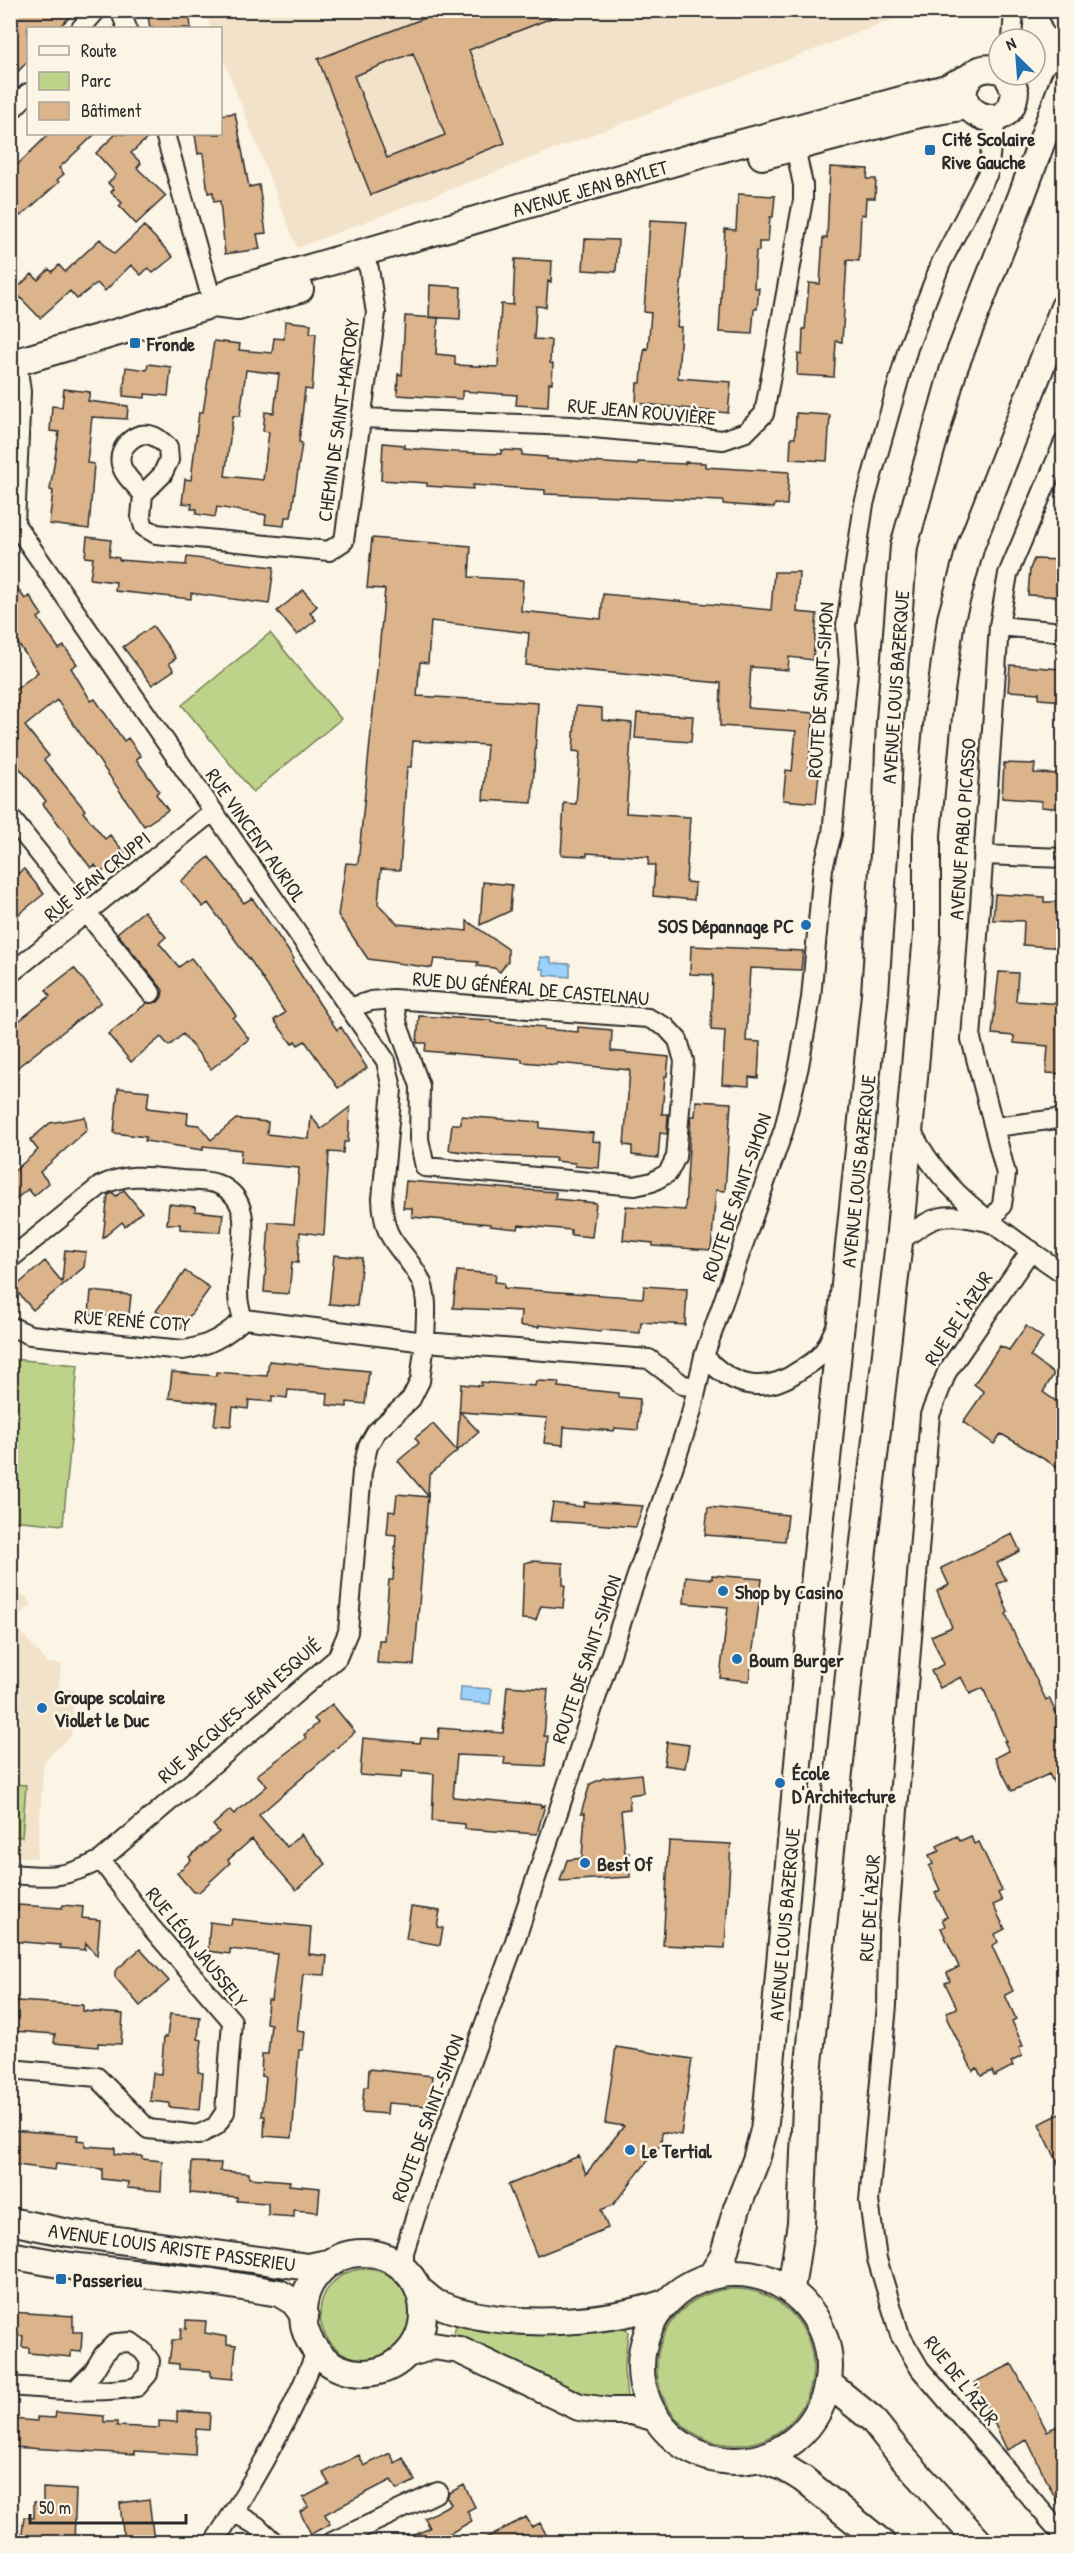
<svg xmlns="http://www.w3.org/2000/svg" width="1074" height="2553" font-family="'Patrick Hand',sans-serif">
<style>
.built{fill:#f2e2ca}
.green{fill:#bdd389;stroke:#747f5a;stroke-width:1.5}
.water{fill:#9bd1fa;stroke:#6e8fa7;stroke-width:1.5}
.building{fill:#dbb48c;stroke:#2b2b2b;stroke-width:1.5;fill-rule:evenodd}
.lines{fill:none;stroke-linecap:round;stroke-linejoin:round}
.street-casing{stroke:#2b2b2b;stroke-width:22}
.secondary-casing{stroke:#2b2b2b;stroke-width:30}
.street{stroke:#fcf5e5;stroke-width:18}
.secondary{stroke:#fcf5e5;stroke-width:26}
.poi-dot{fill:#1f6fb2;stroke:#fcf5e5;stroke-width:2}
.labels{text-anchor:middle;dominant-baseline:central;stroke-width:5;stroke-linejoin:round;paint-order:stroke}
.poi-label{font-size:20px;font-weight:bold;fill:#2b2b2b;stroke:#fcf5e5;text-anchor:start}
.street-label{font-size:20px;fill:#2b2b2b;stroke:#fcf5e5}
</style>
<rect width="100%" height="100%" fill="#fcf5e5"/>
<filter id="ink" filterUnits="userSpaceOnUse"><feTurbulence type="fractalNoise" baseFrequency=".0167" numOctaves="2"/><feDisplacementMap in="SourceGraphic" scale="12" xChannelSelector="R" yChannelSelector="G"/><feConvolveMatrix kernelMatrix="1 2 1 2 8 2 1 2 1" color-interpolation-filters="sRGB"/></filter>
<g filter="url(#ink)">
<path class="built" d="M204 11H915L297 248 221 53 220 28H211Z
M23 1594 32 1604 12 1622 48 1663 62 1664 58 1689 75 1690 71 1736 44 1761 37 1858 11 1856 10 1604Z"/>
<path class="green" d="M270 633 341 719 253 792 182 705Z
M11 1359 78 1365 63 1525 11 1520Z
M11 1784 26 1785 22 1837 11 1836Z
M320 2314a45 45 0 1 1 90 0a45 45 0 1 1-90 0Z
M657 2367a78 78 0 1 1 156 0a78 78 0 1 1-156 0Z
M457 2321 490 2331 541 2332 618 2325 625 2327 628 2332 624 2370 627 2397 596 2400 572 2392 453 2337Z"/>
<path class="water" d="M540 957 551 958V963L570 964V977L544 975V969H540Z
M461 1687 492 1689 490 1704 460 1701Z"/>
<path class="building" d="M10 10H78L58 28H28V61L10 80Z
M147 10H189L191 28H150Z
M433 10 567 12 469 50 505 143 371 195 318 59 435 14ZM413 53 445 135 387 158 354 76Z
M235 113 249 187 259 185 266 233 257 234 260 249 225 254 220 201 214 202 213 192 208 193 203 153 198 154 195 134H220V115Z
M49 134H95L59 168 64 174 57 180 59 182 21 216 10 205V172Z
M116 134H152L131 153 141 163 137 168 166 196 136 224 119 206 122 203 111 192 114 189 108 183 116 175 96 153Z
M830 167 868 169 867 179H876L875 198H866L865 215 861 214 859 261 847 260 842 342 836 341 834 377 797 375 798 354 802 355 803 329H805L809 283 820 284 823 238H827Z
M738 194 775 196 773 217H770L768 242H759V251H756L754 288H759L757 309H754L752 334 719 332 725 229 736 230Z
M650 220 687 222 677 327H681L678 378 731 382 728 413 636 403 637 383H641L643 358 645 348 648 349 651 313 644 312Z
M144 226 173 257 153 273 148 268 141 275 131 265 105 291 97 283 77 299 70 291 40 318 14 291 32 274 38 280 49 269 52 272 59 265 65 272 100 239 114 254Z
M585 239 618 240 616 272 583 270Z
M515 259 552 261 551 282 548 281 546 307 536 306 534 339 551 340 550 363 553 364 552 383H549L548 407 516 405 517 395 462 391V399L397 395 398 374 402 375 405 316 438 318 436 354 455 356V365L498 367 501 304 513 305Z
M430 285 461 287 460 319 429 317Z
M285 321 311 324 310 333H316L312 390 305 389 299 442 302 443 291 517H285L284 526 265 524 266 515 217 507 215 517 196 514 197 509H191L192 504 182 503 185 479 191 480 199 412H203L214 341 240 344 239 350 272 353 274 338 284 339ZM246 370 279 374 274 413 265 412 263 431 269 432 263 480 225 476 233 416H240Z
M148 364 171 367 168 396 145 394V398L123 396 126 367 147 370Z
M64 389 90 392 88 401 128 406 127 419 92 417 87 463 94 464 89 529 49 524 53 491 50 490 59 432 50 431 52 406 62 407Z
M796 413 830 415 827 461 790 459 791 438H795Z
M383 443 404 445V448L454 452 501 454V450L522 451V455L547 457V459L589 462 638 465V462L685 464V462L705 463V467L789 472 787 505 775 504 774 508 723 504V501L545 494V490L473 485V489L427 486V483L381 480Z
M87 537 111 540 109 556 119 558V560L186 565 187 557 274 567 269 604 191 593V599L115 591 116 582 90 579 93 558 85 557Z
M372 538 471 546 469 577 523 580 521 611 601 619 603 594 771 610 774 572H799L797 612 817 614 813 660 789 657 788 670 751 667 748 708 814 713 808 772 819 773 816 803 783 800 786 770 792 771 796 731 720 726 721 683 526 665 529 633 431 621 428 663 420 662 417 696 538 703 532 803 483 800 487 745 413 741 411 767H407L400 870 381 869 378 904 398 924 467 931V921L508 949V961L500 972 494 968 477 966 478 962 434 959 432 968 368 959 338 915 346 863 358 864 385 589 367 588Z
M1034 559 1064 560V597L1028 595 1030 569Z
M10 578 25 599 30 596 36 606 42 615 38 618 59 649 64 646 77 664 71 668 91 701 95 699 124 741 128 738 141 756 136 759 159 791 156 794 168 810 144 826 57 700 25 726 49 756 44 760 85 810 83 812 105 839 110 835 125 853 101 873 95 865 91 868 70 841 71 840 43 804 46 801 10 756V694L38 672 10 632Z
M303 590 317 606 310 613 316 620 297 635 277 611Z
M153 626 176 658 169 663 174 670 152 685 123 647Z
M1010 665 1060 669V675H1064V701L1039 699V693L1008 691Z
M576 706 602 708V720L632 723 626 813 690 817 686 882 695 883 694 900 653 896 655 865H648L649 857 587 853V856L561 855 564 803 576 804 580 752 573 751Z
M637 713 693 716 691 742 635 738Z
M1004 763 1035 764 1034 773 1064 774V809L1041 807 1042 801 1002 798Z
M209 857 244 903 252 898 294 959 292 961 319 1003 337 1030 341 1027 367 1068 338 1088 305 1041 298 1045 295 1041 292 1044 274 1020 285 1013 253 964 208 903 203 907 181 881Z
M24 869 44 894 10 921V879Z
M483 882 512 885 510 911 480 925Z
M995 894 1044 897V902H1056V909H1064V948L1023 945 1024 921 993 920Z
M144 911 166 937 159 943 179 967 191 958 231 1008 236 1016 233 1018 249 1039 211 1069 183 1034 169 1046 161 1037 131 1062 108 1034 147 1003 158 1002 162 997 163 990 117 933Z
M691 946 803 951 801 970 750 968 746 1041 760 1042 758 1078 749 1077V1086L722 1084 725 1031 711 1030 713 975 690 974Z
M74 968 101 1002 10 1073V1028L50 996 46 990Z
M999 972 1018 973 1016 1001 1064 1004V1074L1046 1073 1048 1046 1014 1043V1036L992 1034Z
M419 1016 491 1020V1022L544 1027V1029L578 1032V1027L612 1030 611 1051 669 1057 667 1076H665L662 1114H668L667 1134 660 1133 658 1158 632 1155V1146L624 1145 630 1070 557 1063V1065L522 1062V1059L425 1051 426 1043H417Z
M118 1088 149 1091 147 1108 188 1113 187 1124 199 1125 211 1140 236 1119 268 1122 267 1134 309 1139 311 1116 321 1129 350 1107 348 1142H344L343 1153 329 1152 324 1235 300 1232 298 1263 292 1262 289 1294 264 1292 268 1239 269 1222 294 1224 299 1168 240 1163 241 1150 203 1146V1150L145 1141 146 1137 114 1133Z
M696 1101 731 1103 725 1191 716 1190 711 1250 653 1246V1243L623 1240 626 1206 685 1210 691 1116H695Z
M461 1116 540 1122V1128L593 1133 592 1141 601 1142 599 1168 575 1166V1163L555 1161 556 1158 493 1156 449 1150 452 1124H461Z
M85 1117 87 1130 40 1172 49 1183 34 1196 28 1189 10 1204V1175L38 1150 30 1140 50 1123Z
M406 1181 556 1192 555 1199 596 1203 592 1237 571 1235V1230L519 1225 518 1229 490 1226V1224L412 1217V1208H403Z
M124 1190 142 1212 125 1226 122 1222 103 1238 108 1195 113 1193 116 1196Z
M169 1204 196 1207 195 1211 223 1214 221 1232 180 1229V1224H167Z
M65 1250 86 1252 84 1267 33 1310 14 1288 45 1261 62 1282Z
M334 1255 362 1258 357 1306 329 1304Z
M185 1271 210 1288 181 1328 156 1311Z
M457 1271 496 1274 495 1282 504 1283V1288L643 1298 644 1286 687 1289 685 1325 641 1322 640 1333 601 1330V1332L539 1325V1327L520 1326 521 1311 453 1308Z
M91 1291 131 1295 129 1314 114 1312 113 1316 89 1314Z
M1026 1326 1043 1338 1030 1356 1054 1374 1043 1392 1064 1407V1471L1010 1439 1001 1434 994 1444 963 1422 984 1392 974 1384 1000 1346 1009 1350Z
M269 1361 369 1371 365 1404 347 1402V1407L327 1405 328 1393 288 1390 287 1398 272 1396V1402L249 1400 248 1409 233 1407 231 1426 214 1425 217 1403 169 1398 172 1372 216 1376V1372L267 1376Z
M536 1381 559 1382 558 1387 618 1393V1397L640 1399 638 1430 615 1428 614 1431 564 1427 563 1445 544 1443 547 1418 460 1412 479 1432 457 1451 461 1384 481 1386V1382L535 1386Z
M433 1424 457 1451 429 1475 428 1496 398 1461 419 1443 415 1438Z
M397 1494 428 1497 414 1665 377 1663 379 1640H384L389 1580H393L396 1535 387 1534 389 1511 395 1512Z
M584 1502 643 1506 636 1527 550 1521 553 1503 583 1507Z
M708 1507 788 1515 785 1541 705 1535Z
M1012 1534 1020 1551 997 1563 1006 1580 997 1584 1008 1612 1006 1614 1013 1631 1046 1700 1049 1698 1057 1715 1064 1712V1802L1049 1774 1012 1791 995 1758 1009 1751 1004 1741H1006L983 1688 970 1694 961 1677 940 1688 931 1671 944 1664 931 1636 952 1627 937 1591 949 1585 941 1568Z
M532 1561 563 1563V1585H565L563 1608 541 1606 536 1620 522 1619 524 1563Z
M712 1575 762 1579 749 1681 720 1678 728 1607 684 1603 686 1576 712 1579Z
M507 1686 548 1689 544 1736H548L545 1766 504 1764 505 1757 457 1755 453 1797 542 1805 541 1807 545 1805 537 1834 465 1829V1824L432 1821 434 1774 402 1771 401 1778 360 1775 363 1738 420 1743 421 1738 438 1739 439 1728 503 1733Z
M332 1704 355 1732 259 1815 287 1847 301 1834 326 1864 296 1890 252 1839 228 1860 230 1863 199 1892H193L177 1873 191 1860 189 1857 219 1832 213 1825 230 1810 234 1814 267 1786 257 1775 306 1738 304 1735 318 1723 314 1719Z
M667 1742 689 1745 685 1768 664 1765Z
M641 1774 643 1793 629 1795 630 1809 621 1810 625 1853H629L630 1877 560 1881 567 1860 582 1858 585 1813H581L590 1784 604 1778Z
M957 1836 960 1841 971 1836 974 1844 979 1842 1002 1891 998 1893 1002 1901 993 1905 1005 1929 995 1934 998 1942 992 1946 1013 1991 1005 1995 1016 2019 1012 2021 1023 2046 1019 2048 1022 2056 1011 2062 1013 2066 994 2076 992 2071 981 2076 977 2068 973 2071 947 2019V2012L957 2008 945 1983 950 1981 947 1973 959 1967 941 1928 945 1926 942 1919 947 1917 935 1893 940 1890 929 1866 933 1864 929 1855 940 1851 937 1846Z
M669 1841 731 1844 725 1948 663 1945Z
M18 1905 62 1908 63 1905 83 1907 82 1918 100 1920 97 1956 86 1943 85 1950 59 1948 60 1945 10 1941V1910L18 1911Z
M411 1907 440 1911 437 1927 443 1928 440 1945 406 1939Z
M232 1919 311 1927 309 1954 327 1956 325 1975 303 1974 297 2031 305 2032 303 2050H299L292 2138 264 2136 265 2116H262L266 2077 261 2076 262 2054H268L271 2024 266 2023 268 2000H271L277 1954 230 1949V1954L208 1951 210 1922 231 1925Z
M140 1949 169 1981 140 2006 115 1977V1971Z
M16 2001 83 2005V2011L123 2014 121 2044 98 2043V2047L54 2043 55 2034 14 2031Z
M170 2014 200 2017 198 2039 202 2040 198 2072 203 2073 200 2110 169 2107V2103L150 2101 153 2073 161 2074 164 2037H167Z
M616 2047 692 2059 681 2135 662 2132 661 2144 613 2205 601 2210 608 2228 537 2256 508 2185 579 2156 586 2174 624 2126 605 2123Z
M369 2069 432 2076 429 2106 388 2103 387 2114 362 2112 364 2087H368Z
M1064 2112V2175L1039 2124Z
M10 2130 78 2135 77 2140 85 2141V2146L115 2148V2154L142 2156V2159L162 2161 161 2191 127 2188 128 2182 102 2179V2169L56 2164 55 2170 10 2164Z
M192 2162 221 2163 220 2171 249 2173V2178L290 2181 289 2185 320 2188 318 2212 294 2210V2217L268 2215V2203L237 2201V2197L190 2193Z
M10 2312 73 2316V2332H82L81 2352 71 2351V2357L29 2353V2348L22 2347 23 2336 10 2335Z
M186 2320 206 2321 205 2333 227 2337V2344L236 2345 233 2379 211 2377V2371L179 2369V2364L169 2363 172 2340H180L181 2328 186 2329Z
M1012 2364 1047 2431 1064 2423V2516L1027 2440 1007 2450 975 2382Z
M177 2411 210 2413 209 2430 196 2429 195 2455 135 2451V2454L10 2447V2419L37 2421V2417L55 2418 56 2412 67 2413 104 2416V2422H117V2426L159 2428V2421L177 2422Z
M390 2453 395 2463 403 2458 415 2481 397 2490 391 2480 325 2514 330 2524 311 2534 300 2512 308 2507 303 2498 329 2484 323 2473 359 2455 364 2466Z
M464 2485 475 2507 467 2511 472 2521 447 2535 451 2542H400L430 2528 425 2518 451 2504 447 2498 449 2493Z
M43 2488 76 2490 74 2542H21L24 2517 34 2518V2502H43Z
M149 2499 154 2542H124L120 2503Z
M526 2517 532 2527 540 2523 550 2542H478Z"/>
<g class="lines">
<g class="street-casing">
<path id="street" d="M120 10 127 28
M81 28 97 10
M1012 39 1014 10
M10 112 28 93
M165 134 213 304
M362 418 572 426 723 440 746 432 764 414 803 200V185L793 137
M143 494C136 486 123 475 121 464 117 447 137 429 153 436 159 438 163 443 168 447L169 460 162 475 143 494 141 517 144 527 156 534 329 551 344 541 376 313 369 269 362 253
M999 626 1064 632
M10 817 151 993
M983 855 1064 858
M10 974 212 812
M349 1008 371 1001 393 999 648 1018 666 1027 678 1040 684 1061 676 1157 668 1173 652 1182 635 1186 425 1167 419 1139 420 1086 398 1025 393 999
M995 1127 1057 1119
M911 1129C941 1195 1006 1233 1064 1274
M990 1223 1002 1205 1006 1174 971 1039 999 626 1008 574 1064 442
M899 1242C937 1213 942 1212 988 1222
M1031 1250 947 1372 930 1415 888 1933 887 2005 869 2201 877 2259 900 2335 920 2369 1064 2537
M10 1259 100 1186C129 1172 150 1177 181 1180 192 1181 207 1180 217 1184 271 1205 222 1279 244 1319L425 1342C425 1321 430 1296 419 1277 400 1243 384 1245 382 1199L392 1089 386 1061 15 524 21 392 17 362
M10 1326 30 1335 183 1350C209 1346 225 1336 244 1319
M704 1356C733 1388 765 1395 800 1370 809 1365 820 1357 825 1349 829 1342 832 1334 836 1327
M10 1874C52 1877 63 1879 101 1860L337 1658 348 1632 362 1472 368 1446 376 1432 411 1399 420 1381 425 1342 649 1359 683 1385 697 1387
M10 2069 97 2077 148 2129 198 2135 216 2126 225 2112 232 2021 150 1926 101 1860
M404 2269V2252L428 2178 514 1944 691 1414 704 1356 784 1129 799 1066 811 998 823 868 832 834 849 662 846 625 864 504 908 348 941 263 988 173 992 139 998 117
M10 2386C50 2389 99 2394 137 2387L148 2374 150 2361 143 2351 131 2342 115 2343 104 2354 93 2372 76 2389
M234 2512 257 2526 274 2542
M214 2542C251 2486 292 2415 316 2352
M332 2542 438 2492"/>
</g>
<g class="secondary-casing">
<path id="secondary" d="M1063 10 1064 19
M999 70C989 67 980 68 972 75 940 108 1011 144 1015 91L1007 75
M762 156 920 114 968 106
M213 304 238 307 300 289
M10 364 213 304 233 290 720 149 916 96 946 88 970 77
M10 2221 69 2233 308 2267 333 2262
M303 2313a60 60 0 1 1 120 0a60 60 0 1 1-120 0Z
M10 2255 70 2266 212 2282 279 2293 294 2302 305 2317
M641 2367a94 94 0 1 1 188 0a94 94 0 1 1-188 0Z
M711 2276 723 2257 737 2208 756 2160 764 2130 768 2097 815 1575 875 994 887 807 890 720 904 546 954 368 1022 195 1064 81
M418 2289C425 2294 432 2302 440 2305 504 2330 602 2324 665 2303
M791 2289 801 2223 807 2083 852 1645 899 1242 927 935V835L939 705 951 619 971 545 1064 307
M407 2354 433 2346 459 2350 579 2407 608 2411H631L653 2417
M829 2384 872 2419 899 2453 979 2542
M759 2459 785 2468 803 2479 881 2542"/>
</g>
<use href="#street" class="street"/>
<use href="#secondary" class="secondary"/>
</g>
</g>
<g class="poi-dot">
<rect x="924" y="144" width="12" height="12" rx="3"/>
<rect x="129" y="337" width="12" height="12" rx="3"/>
<circle cx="806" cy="925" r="6"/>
<circle cx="723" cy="1591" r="6"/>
<circle cx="737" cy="1659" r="6"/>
<circle cx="42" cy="1708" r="6"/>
<circle cx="780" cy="1783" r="6"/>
<circle cx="585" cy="1863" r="6"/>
<circle cx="630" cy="2150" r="6"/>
<rect x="55" y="2273" width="12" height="12" rx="3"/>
</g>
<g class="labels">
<g class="poi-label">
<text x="942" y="138">Cité Scolaire<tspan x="942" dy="23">Rive Gauche</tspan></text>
<text x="147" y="343">Fronde</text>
<text x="794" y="925" text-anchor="end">SOS Dépannage PC</text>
<text x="735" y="1591">Shop by Casino</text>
<text x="749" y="1659">Boum Burger</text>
<text x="54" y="1696">Groupe scolaire<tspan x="54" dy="23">Viollet le Duc</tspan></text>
<text x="792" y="1772">École<tspan x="792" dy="23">D'Architecture</tspan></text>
<text x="597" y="1863">Best Of</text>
<text x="642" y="2150">Le Tertial</text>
<text x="73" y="2279">Passerieu</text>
</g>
<g class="street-label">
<text transform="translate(590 188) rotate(-16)">AVENUE JEAN BAYLET</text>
<text transform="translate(642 411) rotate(5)">RUE JEAN ROUVIÈRE</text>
<text transform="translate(338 420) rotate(-82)">CHEMIN DE SAINT-MARTORY</text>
<text transform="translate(895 687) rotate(-86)">AVENUE LOUIS BAZERQUE</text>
<text transform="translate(820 690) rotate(-86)">ROUTE DE SAINT-SIMON</text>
<text transform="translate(962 829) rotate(-86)">AVENUE PABLO PICASSO</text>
<text transform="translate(256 835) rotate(55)">RUE VINCENT AURIOL</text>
<text transform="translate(97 876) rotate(-39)">RUE JEAN CRUPPI</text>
<text transform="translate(531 988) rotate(5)">RUE DU GÉNÉRAL DE CASTELNAU</text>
<text transform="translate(858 1171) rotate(-84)">AVENUE LOUIS BAZERQUE</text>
<text transform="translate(736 1197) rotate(-71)">ROUTE DE SAINT-SIMON</text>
<text transform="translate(958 1318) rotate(-57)">RUE DE L'AZUR</text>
<text transform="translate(132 1320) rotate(4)">RUE RENÉ COTY</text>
<text transform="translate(586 1659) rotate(-71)">ROUTE DE SAINT-SIMON</text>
<text transform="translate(239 1710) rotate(-41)">RUE JACQUES-JEAN ESQUIÉ</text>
<text transform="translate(869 1908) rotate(-86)">RUE DE L'AZUR</text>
<text transform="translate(784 1924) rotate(-85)">AVENUE LOUIS BAZERQUE</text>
<text transform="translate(197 1947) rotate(51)">RUE LÉON JAUSSELY</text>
<text transform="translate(427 2118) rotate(-70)">ROUTE DE SAINT-SIMON</text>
<text transform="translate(172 2247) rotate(8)">AVENUE LOUIS ARISTE PASSERIEU</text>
<text transform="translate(962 2380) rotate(52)">RUE DE L'AZUR</text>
</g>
</g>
<rect width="1074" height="2553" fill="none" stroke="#fcf5e5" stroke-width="36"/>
<rect x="18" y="18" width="1038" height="2517" fill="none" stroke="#2b2b2b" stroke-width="2" filter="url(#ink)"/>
<rect x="27" y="27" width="195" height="108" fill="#fcf5e5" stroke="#a8a49b" stroke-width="1.5"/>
<rect x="39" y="46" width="30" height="9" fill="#fcf5e5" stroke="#a8a49b" stroke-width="1.5"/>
<text x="81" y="57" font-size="18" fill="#2b2b2b">Route</text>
<rect x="39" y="72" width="30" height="18" fill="#bdd389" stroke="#a8a49b" stroke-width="1.5"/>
<text x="81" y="87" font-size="18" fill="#2b2b2b">Parc</text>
<rect x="39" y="102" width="30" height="18" fill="#dbb48c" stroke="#a8a49b" stroke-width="1.5"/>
<text x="81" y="117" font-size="18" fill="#2b2b2b">Bâtiment</text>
<g transform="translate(1017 57) rotate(335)"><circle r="28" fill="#fcf5e5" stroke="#a8a49b" stroke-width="1.5"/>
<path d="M0-4.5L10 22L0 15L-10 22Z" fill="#1f6fb2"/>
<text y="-9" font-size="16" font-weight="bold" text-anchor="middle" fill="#2b2b2b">N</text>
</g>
<path d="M30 2514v9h156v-9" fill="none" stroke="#2b2b2b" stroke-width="3"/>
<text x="39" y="2514" font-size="18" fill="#2b2b2b" stroke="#fcf5e5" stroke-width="4.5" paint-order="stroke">50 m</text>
</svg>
